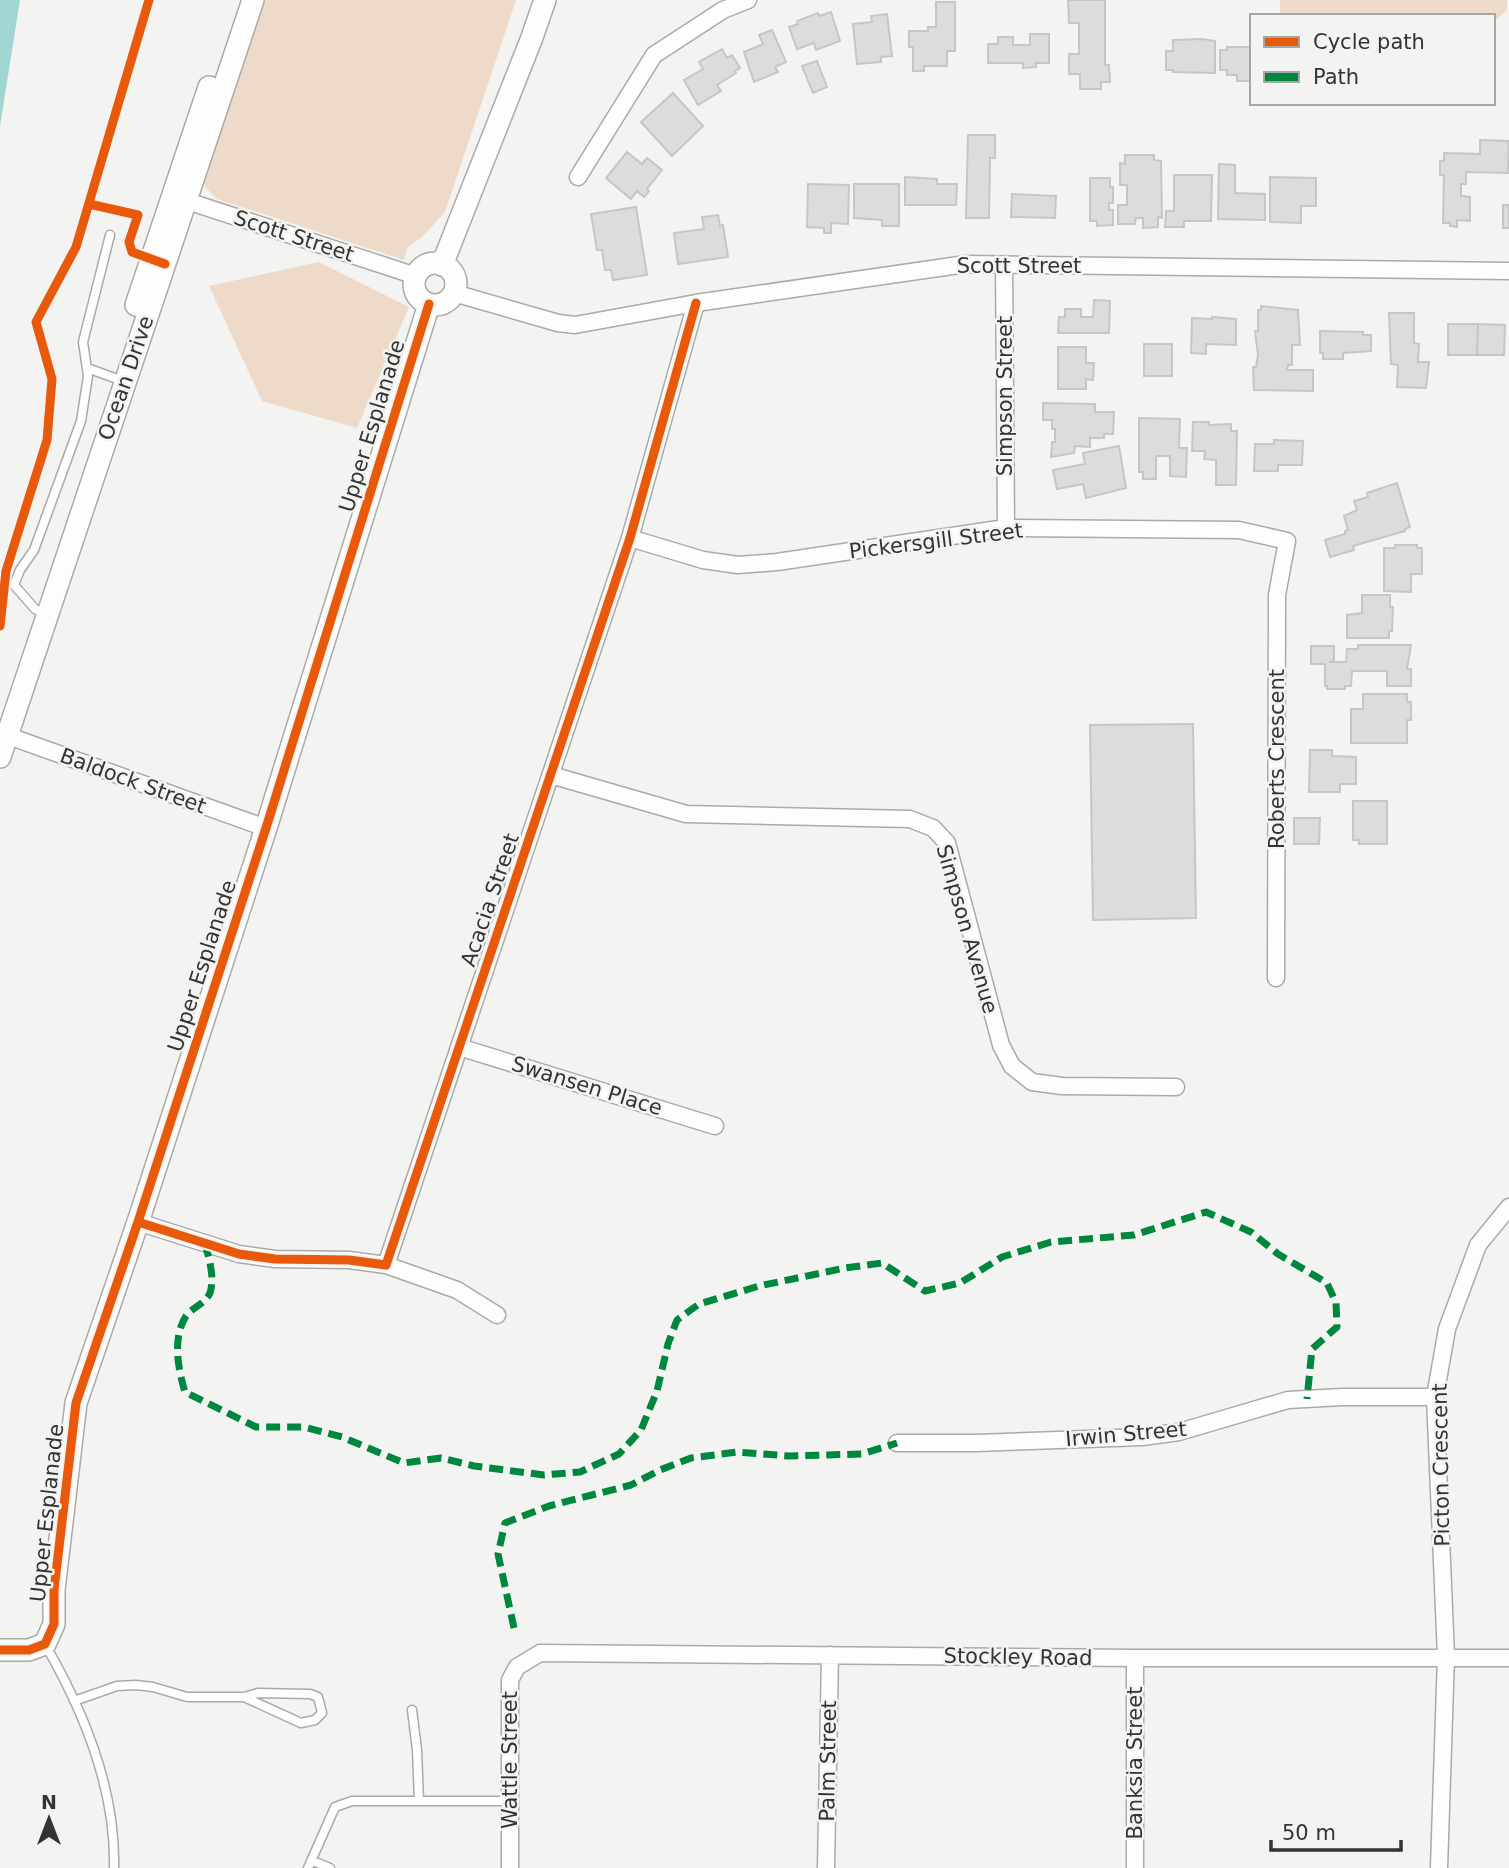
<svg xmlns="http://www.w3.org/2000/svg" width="1509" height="1868" font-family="'DejaVu Sans',sans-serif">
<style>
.green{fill:#eedac9}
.water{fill:#9fd6d2}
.building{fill:#dcdcdb;stroke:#c6c6c5;stroke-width:2}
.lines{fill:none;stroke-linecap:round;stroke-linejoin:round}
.lane-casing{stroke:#aaaaa9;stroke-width:11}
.street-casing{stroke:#aaaaa9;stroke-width:19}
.secondary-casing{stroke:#aaaaa9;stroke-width:24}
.lane{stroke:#fdfdfd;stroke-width:8}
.street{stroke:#fdfdfd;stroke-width:16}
.secondary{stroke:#fdfdfd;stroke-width:21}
.quiet{stroke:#00873e;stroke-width:7;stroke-dasharray:14 7;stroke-linecap:butt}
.cycleway-casing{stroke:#f3f4f1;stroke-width:13}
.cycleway{stroke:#e8590c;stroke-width:9}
.labels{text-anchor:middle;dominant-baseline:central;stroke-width:5;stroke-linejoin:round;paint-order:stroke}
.street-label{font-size:21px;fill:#333332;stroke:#f3f4f1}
</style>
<rect width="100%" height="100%" fill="#f3f3f2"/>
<path class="green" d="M259 0H516L445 212 422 237 407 248 404 260 217 199 205 187 203 167Z
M1280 0H1507V10L1493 23V16H1280Z
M319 262 409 307 357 428 262 401 209 286Z"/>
<path class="water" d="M0 0H20L0 126Z"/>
<path class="building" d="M1068 0H1105V65H1109L1110 82H1101V89H1080V74H1069V54H1079V23H1069Z
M936 2H955V51H947V66H924V71H913V47H909V31H928V27H936Z
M831 12 840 41 816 50 814 43 797 49 789 27 798 24 797 21 818 13 819 16Z
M887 14 892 56 881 57V62L857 64 853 24 872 22 871 16Z
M772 30 786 62 775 67 778 72 754 82 744 52 763 44 759 35Z
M1030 34H1049V63H1036V67L1023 68V63H988V44H998V37H1013V45H1030Z
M1202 39 1215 41V73L1173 72V70H1166V51H1173V40Z
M1227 47H1252V81H1237V75H1227V70H1220V50H1227Z
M722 49 727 58 732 55 740 68 735 71 736 73 717 85 721 91 698 105 684 80 703 69 699 62Z
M817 61 827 87 813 93 802 66Z
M673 93 703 126 672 156 641 122Z
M968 135H995V158H990L989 218H966Z
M1480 140 1509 141 1508 173 1466 172V184H1461V196L1470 197V221L1457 220V227L1450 226V223H1443L1444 175H1440V161H1444V153L1480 154Z
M627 152 642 164 647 158 662 170 647 189 649 191 644 197 637 191 631 199 606 178Z
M1125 155H1154V160L1161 161 1162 218 1158 217V227L1143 228V218H1136L1135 224H1118V205H1127V185H1120V163L1125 164Z
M1219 164 1235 165V193L1265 194V220L1218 219Z
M1174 175H1212L1211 221H1184V227H1165L1166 211H1174Z
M905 177 937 179V184H957L956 205H905Z
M1270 177 1316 178V206H1301V223L1270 222Z
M1090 178H1110V187H1113V203H1109V210H1113V225L1097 226V221H1090Z
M808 184 849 185 848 224 831 223V233H824V228L807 227Z
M854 184H899V226H882V220L854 218Z
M1012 194 1056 196 1055 218 1011 217Z
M1503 205H1509V228H1503Z
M636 207 647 275 613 280 611 270H605L602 250H597L591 214Z
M718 215 720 226 723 225 728 257 678 264 674 233 704 229 702 217Z
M1094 300 1110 301 1109 333H1058L1059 317H1065V309H1081V317H1093Z
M1261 306 1298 310 1300 345H1292V365H1288L1287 370H1313V391L1254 390 1253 367H1256L1258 355 1255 331H1258V310H1261Z
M1389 313H1414V343L1419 344 1418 362H1429L1426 388 1397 387 1398 365 1391 364Z
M1212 317 1236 319V345L1206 344V354L1191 353 1192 318 1212 319Z
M1448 324H1478L1477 355H1448Z
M1478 324 1505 325 1504 355H1477Z
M1320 331 1363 332V335H1371V351L1343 353V359H1323V353H1320Z
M1144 344H1172V376H1144Z
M1058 347H1086V363H1094L1093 380 1086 379V389H1058Z
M1043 403 1095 404V412H1114L1113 434H1104V438H1090V447L1075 446 1074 453 1051 457 1052 442H1055V429H1052V420H1043Z
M1139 418 1180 419 1179 448H1187L1186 477 1170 476V456H1156V479H1143V472H1139Z
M1193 422H1209V425L1231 424V431H1237L1236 485H1216V460L1204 459 1205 451H1192Z
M1274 440 1303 441 1302 465H1278V471H1254L1255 444H1274Z
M1119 446 1126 488 1086 498 1083 484 1057 489 1053 470 1085 464 1083 453Z
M1397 483 1410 527 1405 529V531L1353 546 1354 550 1330 557 1325 540 1345 534V531L1348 530 1344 516 1357 510 1354 501 1368 497 1367 493Z
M1395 545H1417V548H1422V574H1411V592L1384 591V548H1395Z
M1362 595H1390V607H1393L1392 631H1389V638H1347V615L1362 613Z
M1358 645H1411L1407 669H1411V686H1387V671H1352L1351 686H1345V689H1327V686H1325V664H1311V646H1334V661L1329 662H1346L1347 649H1358Z
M1363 694H1407V702H1411V720H1407V743H1351V709H1363Z
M1193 724 1196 918 1093 920 1090 725Z
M1310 750H1332V756L1356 757V784H1340V792H1309Z
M1353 801H1387V844H1359V840H1353Z
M1294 818H1320L1319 844H1294Z"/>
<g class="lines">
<g class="lane-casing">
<path id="lane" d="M87 368 123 381
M47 614 35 609 14 585 20 570 34 550 81 421 88 376 83 342 110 235
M46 1646C84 1712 116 1790 114 1868
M74 1701 117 1686 136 1685 153 1687 187 1697H244L258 1693 310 1694 318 1697 322 1713 315 1720 301 1723 244 1697
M412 1710 417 1750 419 1801
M313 1861 330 1868
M308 1868 335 1807 352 1801H510"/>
</g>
<g class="street-casing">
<path id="street" d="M578 177 654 55 723 10 748 0
M175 197 416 276
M1004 264 1006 528
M454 293 558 323 575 325 696 303 966 264 1509 271
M630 538 703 560 738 565 777 562 1006 528 1239 530 1287 541 1277 595 1276 978
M0 733 266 828
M551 775 686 814 910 819 933 828 947 843 1001 1045 1012 1066 1032 1082 1062 1086 1176 1087
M459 1047 715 1126
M138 1222 239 1254 275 1259 349 1260 386 1265 630 538 696 303
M386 1265 457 1290 497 1315
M897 1443H976L1142 1437 1179 1432 1288 1400 1342 1397H1435
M510 1868V1680L517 1667 540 1653 1135 1658H1509
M826 1868 830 1655
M1135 1868V1658
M1439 1868 1446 1656 1435 1397 1447 1329 1478 1245 1509 1207"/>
</g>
<g class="secondary-casing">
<path id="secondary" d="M414 284a21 21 0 1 1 42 0a21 21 0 1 1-42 0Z
M442 265 531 40 545 0
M136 305 209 87
M0 757 253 0
M0 1650H29L45 1644 54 1624V1590L76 1403 138 1222 266 828 429 304"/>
</g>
<use href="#lane" class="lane"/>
<use href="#street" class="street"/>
<use href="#secondary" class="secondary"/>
<path class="quiet" d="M205 1243C209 1259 215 1277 210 1293 205 1304 193 1307 186 1316 172 1338 178 1369 185 1392L256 1427H304L342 1437 404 1463 441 1458 474 1466 544 1475 580 1472 619 1454 641 1430 657 1391 668 1344 677 1320 699 1304 759 1286 845 1268 882 1263 925 1291 960 1283 1002 1257 1051 1242 1134 1235 1206 1212 1251 1232 1278 1254 1327 1283 1336 1303 1337 1327 1312 1349 1307 1399
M514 1628 498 1554 505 1523 549 1506 631 1485 660 1470 691 1458 737 1452 789 1456 862 1454 897 1443"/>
<g class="cycleway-casing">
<path id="cycleway" d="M89 204 138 215 129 242 132 252 165 264
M0 626 6 571 47 440 52 379 36 322 76 247 149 0
M138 1222 239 1254 275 1259 349 1260 386 1265 630 538 696 303
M0 1650H29L45 1644 54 1624V1590L76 1403 138 1222 266 828 429 304"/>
</g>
<use href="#cycleway" class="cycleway"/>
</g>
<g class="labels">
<g class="street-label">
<text transform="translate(294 236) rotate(18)">Scott Street</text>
<text x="1019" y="266">Scott Street</text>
<text transform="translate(126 378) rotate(-71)">Ocean Drive</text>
<text transform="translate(1005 396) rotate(-90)">Simpson Street</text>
<text transform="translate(372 426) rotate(-73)">Upper Esplanade</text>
<text transform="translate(936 541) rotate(-7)">Pickersgill Street</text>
<text transform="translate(1277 759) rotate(-90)">Roberts Crescent</text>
<text transform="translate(133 781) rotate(20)">Baldock Street</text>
<text transform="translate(490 900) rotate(-71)">Acacia Street</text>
<text transform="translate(967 929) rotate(74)">Simpson Avenue</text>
<text transform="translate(202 966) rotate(-72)">Upper Esplanade</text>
<text transform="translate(587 1086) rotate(17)">Swansen Place</text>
<text transform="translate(1126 1434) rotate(-5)">Irwin Street</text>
<text transform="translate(1441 1465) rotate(-91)">Picton Crescent</text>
<text transform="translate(47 1513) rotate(-84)">Upper Esplanade</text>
<text transform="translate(1018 1657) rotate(1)">Stockley Road</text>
<text transform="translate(510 1760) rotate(-90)">Wattle Street</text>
<text transform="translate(828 1761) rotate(-89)">Palm Street</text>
<text transform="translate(1135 1763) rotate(-90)">Banksia Street</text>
</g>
</g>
<rect x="1250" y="14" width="245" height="91" fill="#f3f4f1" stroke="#a6a7a5" stroke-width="2"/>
<rect x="1264" y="37" width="35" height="10" fill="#e8590c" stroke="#a6a7a5" stroke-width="2"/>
<text x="1313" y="49" font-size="21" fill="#333332">Cycle path</text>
<rect x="1264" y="72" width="35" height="10" fill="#00873e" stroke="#a6a7a5" stroke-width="2"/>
<text x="1313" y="84" font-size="21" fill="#333332">Path</text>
<g transform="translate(49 1819)" stroke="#f3f4f1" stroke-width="5" paint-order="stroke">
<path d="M0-5L12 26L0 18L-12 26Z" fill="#333332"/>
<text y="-10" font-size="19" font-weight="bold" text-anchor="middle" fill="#333332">N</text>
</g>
<path d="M1271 1840v10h130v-10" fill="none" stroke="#333332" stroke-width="3.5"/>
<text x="1282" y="1840" font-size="21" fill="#333332" stroke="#f3f4f1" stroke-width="5" paint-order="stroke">50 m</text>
</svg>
